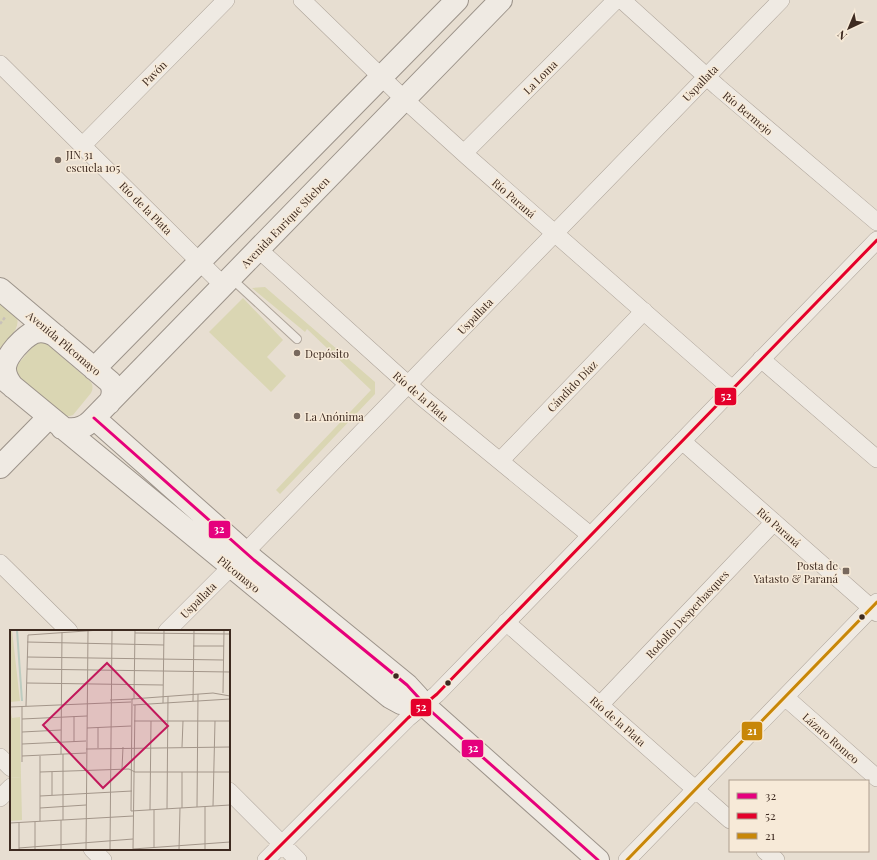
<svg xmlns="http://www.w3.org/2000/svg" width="877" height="860" font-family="'Playfair Display',serif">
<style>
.grass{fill:#dad6b3}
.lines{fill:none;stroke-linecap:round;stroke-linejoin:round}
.lane-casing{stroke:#ada399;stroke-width:10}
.street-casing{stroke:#ada399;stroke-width:18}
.secondary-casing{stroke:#9c938a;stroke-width:24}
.path{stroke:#c8c0b9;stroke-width:2.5;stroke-dasharray:3 2;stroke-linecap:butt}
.lane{stroke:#efeae3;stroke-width:8}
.street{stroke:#efeae3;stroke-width:17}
.secondary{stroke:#efeae3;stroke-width:22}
.bus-1-casing{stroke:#f7ead8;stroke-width:6}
.bus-2-casing{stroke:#f7ead8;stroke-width:6}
.bus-3-casing{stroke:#f7ead8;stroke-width:6}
.bus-1{stroke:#e5007d;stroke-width:3}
.bus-2{stroke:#e4002b;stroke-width:3}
.bus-3{stroke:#c88708;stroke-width:3}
.poi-dot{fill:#78695e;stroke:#f7ead8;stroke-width:1.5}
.bus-dot{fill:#3d2a20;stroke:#f7ead8;stroke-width:1.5}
.labels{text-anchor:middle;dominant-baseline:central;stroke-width:3;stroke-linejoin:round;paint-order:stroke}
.street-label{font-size:11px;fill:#3d2a20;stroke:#f7ead8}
.poi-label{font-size:11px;fill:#3d2a20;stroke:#f7ead8;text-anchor:start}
.inset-river{fill:none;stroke:#bcccc0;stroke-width:2}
.inset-road{fill:none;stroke:#a3968a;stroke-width:1}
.view{fill:#c2185b;fill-opacity:0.15;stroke:#c2185b;stroke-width:2}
.inset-edge{fill:none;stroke:#3d2a20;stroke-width:2}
.line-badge{stroke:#f7ead8;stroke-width:1.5}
.badge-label{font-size:11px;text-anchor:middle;font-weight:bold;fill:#fff}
</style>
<rect width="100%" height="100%" fill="#e7ded1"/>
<path class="grass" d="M265 287 375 382V394L280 494 276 490 371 390 307 329 305 332 252 288Z
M243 298 283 340 267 357 286 376 271 392 209 332Z
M0 303C5 307 11 311 15 315 24 326 7 340 0 348Z
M43 342 48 345 91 382C93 386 93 389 91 393L73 415 70 416H65L16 375V367L18 364 35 344 37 343Z"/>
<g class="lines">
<g class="lane-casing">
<path id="lane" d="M232 279 297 339"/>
</g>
<g class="street-casing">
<path id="street" d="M302 0 404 99 468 157 732 389
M622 0 718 87 877 222
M0 64 223 285
M83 145 226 0
M464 153 616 0
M258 249 423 398 590 535
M761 359 877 459
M682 441 877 613
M500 461 644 311
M0 563 69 631
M506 622 730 820
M167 631 231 567 781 0
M785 697 877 778
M600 705 774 522
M0 757 11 768
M229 791 298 860
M0 798 11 787
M92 849 103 860
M765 851 776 860
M266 860 408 718 437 694 877 240
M627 860 877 602"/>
</g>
<g class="secondary-casing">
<path id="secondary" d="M0 289 110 382C114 389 114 396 109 403
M94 369 457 0
M0 376 390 697 401 703 424 705
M13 387C0 371 4 361 16 347 28 334 38 325 56 336
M94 418 254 560 407 685 418 697 424 705 598 860
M62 428C73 431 83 429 91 421L501 0
M0 467 49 417"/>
</g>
<path class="path" d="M0 324 6 316"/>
<use href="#lane" class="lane"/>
<use href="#street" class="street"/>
<use href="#secondary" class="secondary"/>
<g class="bus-1-casing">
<path id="bus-1" d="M94 418 254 560 407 685 418 697 424 705 598 860"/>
</g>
<g class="bus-2-casing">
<path id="bus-2" d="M266 860 408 718 437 694 877 240"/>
</g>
<g class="bus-3-casing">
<path id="bus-3" d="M627 860 877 602"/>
</g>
<use href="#bus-1" class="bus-1"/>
<use href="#bus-2" class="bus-2"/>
<use href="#bus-3" class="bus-3"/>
</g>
<g class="poi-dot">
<circle cx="58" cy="160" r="4"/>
<circle cx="297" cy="353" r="4"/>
<circle cx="297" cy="416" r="4"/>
<rect x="842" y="567" width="8" height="8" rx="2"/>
</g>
<g class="bus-dot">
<circle cx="862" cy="617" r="3.5"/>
<circle cx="396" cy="676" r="3.5"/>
<circle cx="448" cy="683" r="3.5"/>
</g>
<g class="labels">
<g class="street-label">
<text transform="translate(154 73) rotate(-45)">Pavón</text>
<text transform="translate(540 77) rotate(-45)">La Loma</text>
<text transform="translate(700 83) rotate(-46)">Uspallata</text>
<text transform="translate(748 113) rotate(40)">Río Bermejo</text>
<text transform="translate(514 198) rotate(41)">Río Paraná</text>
<text transform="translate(146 208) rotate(45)">Río de la Plata</text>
<text transform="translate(285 222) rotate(-46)">Avenida Enrique Stieben</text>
<text transform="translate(475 316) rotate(-46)">Uspallata</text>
<text transform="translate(64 343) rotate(40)">Avenida Pilcomayo</text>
<text transform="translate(572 386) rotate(-46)">Cándido Díaz</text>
<text transform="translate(421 396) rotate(41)">Río de la Plata</text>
<text transform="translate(779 527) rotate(41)">Río Paraná</text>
<text transform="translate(239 574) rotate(39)">Pilcomayo</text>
<text transform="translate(198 600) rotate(-45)">Uspallata</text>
<text transform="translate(687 614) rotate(-47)">Rodolfo Desperbasques</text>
<text transform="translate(618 721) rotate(41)">Río de la Plata</text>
<text transform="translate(831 738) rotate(41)">Lázaro Romeo</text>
</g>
<g class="poi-label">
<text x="66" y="154">JIN 31<tspan x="66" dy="13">escuela 105</tspan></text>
<text x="305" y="353">Depósito</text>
<text x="305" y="416">La Anónima</text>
<text x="838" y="565" text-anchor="end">Posta de<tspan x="838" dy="13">Yatasto &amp; Paraná</tspan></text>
</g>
</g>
<g transform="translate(10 630)">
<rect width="220" height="220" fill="#e7ded1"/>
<path d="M0 0H2L10 71 0 72ZM0 79 2 88 10 87 11 147 0 148Z" fill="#dad6b3"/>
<path d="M11 147 12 190 0 191V148Z" fill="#dad6b3"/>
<path class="inset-river" d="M7 0 12 71"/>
<path class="inset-road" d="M125 3 220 4M17 12 154 15M183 16H214M17 27 213 30M17 39 220 42M17 53 153 55M213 63 214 0M124 69 125 0M100 70 123 69M183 71 184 0M153 73 154 0M123 75 220 69M16 76 18 5 90 0M0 77 121 72M12 77V132M64 86V112M12 89 77 86M124 91H220M77 98 121 96M12 102 51 100M12 114 76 111M172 117 173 91M88 118V97M76 119 220 117M51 124 52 2M53 124V190M12 126 76 123M30 126V191M112 139 113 117M30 142 119 139 125 142H220M42 165V142M30 166 122 161M203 176 205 91M187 177 188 64M30 178 76 175M172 178V142M157 179 158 66M140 180 141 91M121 181 122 69 203 63 220 66M121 181 220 175M25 192V220M0 193 123 186M9 193V219M9 218 123 209M144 218V180M123 219 220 212M51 220V190M76 220 78 1M100 220 102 0M123 220 125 75M169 220 170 178M195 220V177"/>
<path class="view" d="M97 33 158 96 93 158 33 95Z"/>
<rect width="220" height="220" class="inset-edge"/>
</g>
<g class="line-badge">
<rect x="714" y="387" width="23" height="19" rx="4" fill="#e4002b"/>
<rect x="208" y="520" width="23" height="19" rx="4" fill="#e5007d"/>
<rect x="410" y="698" width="22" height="19" rx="4" fill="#e4002b"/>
<rect x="741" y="721" width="22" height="20" rx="4" fill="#c88708"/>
<rect x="461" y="739" width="23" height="19" rx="4" fill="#e5007d"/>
</g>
<g class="badge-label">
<text x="726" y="400">52</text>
<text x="219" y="533">32</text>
<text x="421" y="711">52</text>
<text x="752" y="735">21</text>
<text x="473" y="752">32</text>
</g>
<rect x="729" y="780" width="140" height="72" fill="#f7ead8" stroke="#ad9d8e"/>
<rect x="737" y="793" width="20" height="6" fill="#e5007d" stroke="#ad9d8e"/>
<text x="765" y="800" font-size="12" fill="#3d2a20">32</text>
<rect x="737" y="813" width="20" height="6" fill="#e4002b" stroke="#ad9d8e"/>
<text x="765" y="820" font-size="12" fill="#3d2a20">52</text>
<rect x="737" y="833" width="20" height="6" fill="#c88708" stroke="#ad9d8e"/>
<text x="765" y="840" font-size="12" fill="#3d2a20">21</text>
<g transform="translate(849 28) rotate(224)" stroke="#f7ead8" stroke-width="3" paint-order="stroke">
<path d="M0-3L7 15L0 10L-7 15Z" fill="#3d2a20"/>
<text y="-6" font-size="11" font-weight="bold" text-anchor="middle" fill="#3d2a20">N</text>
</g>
</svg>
